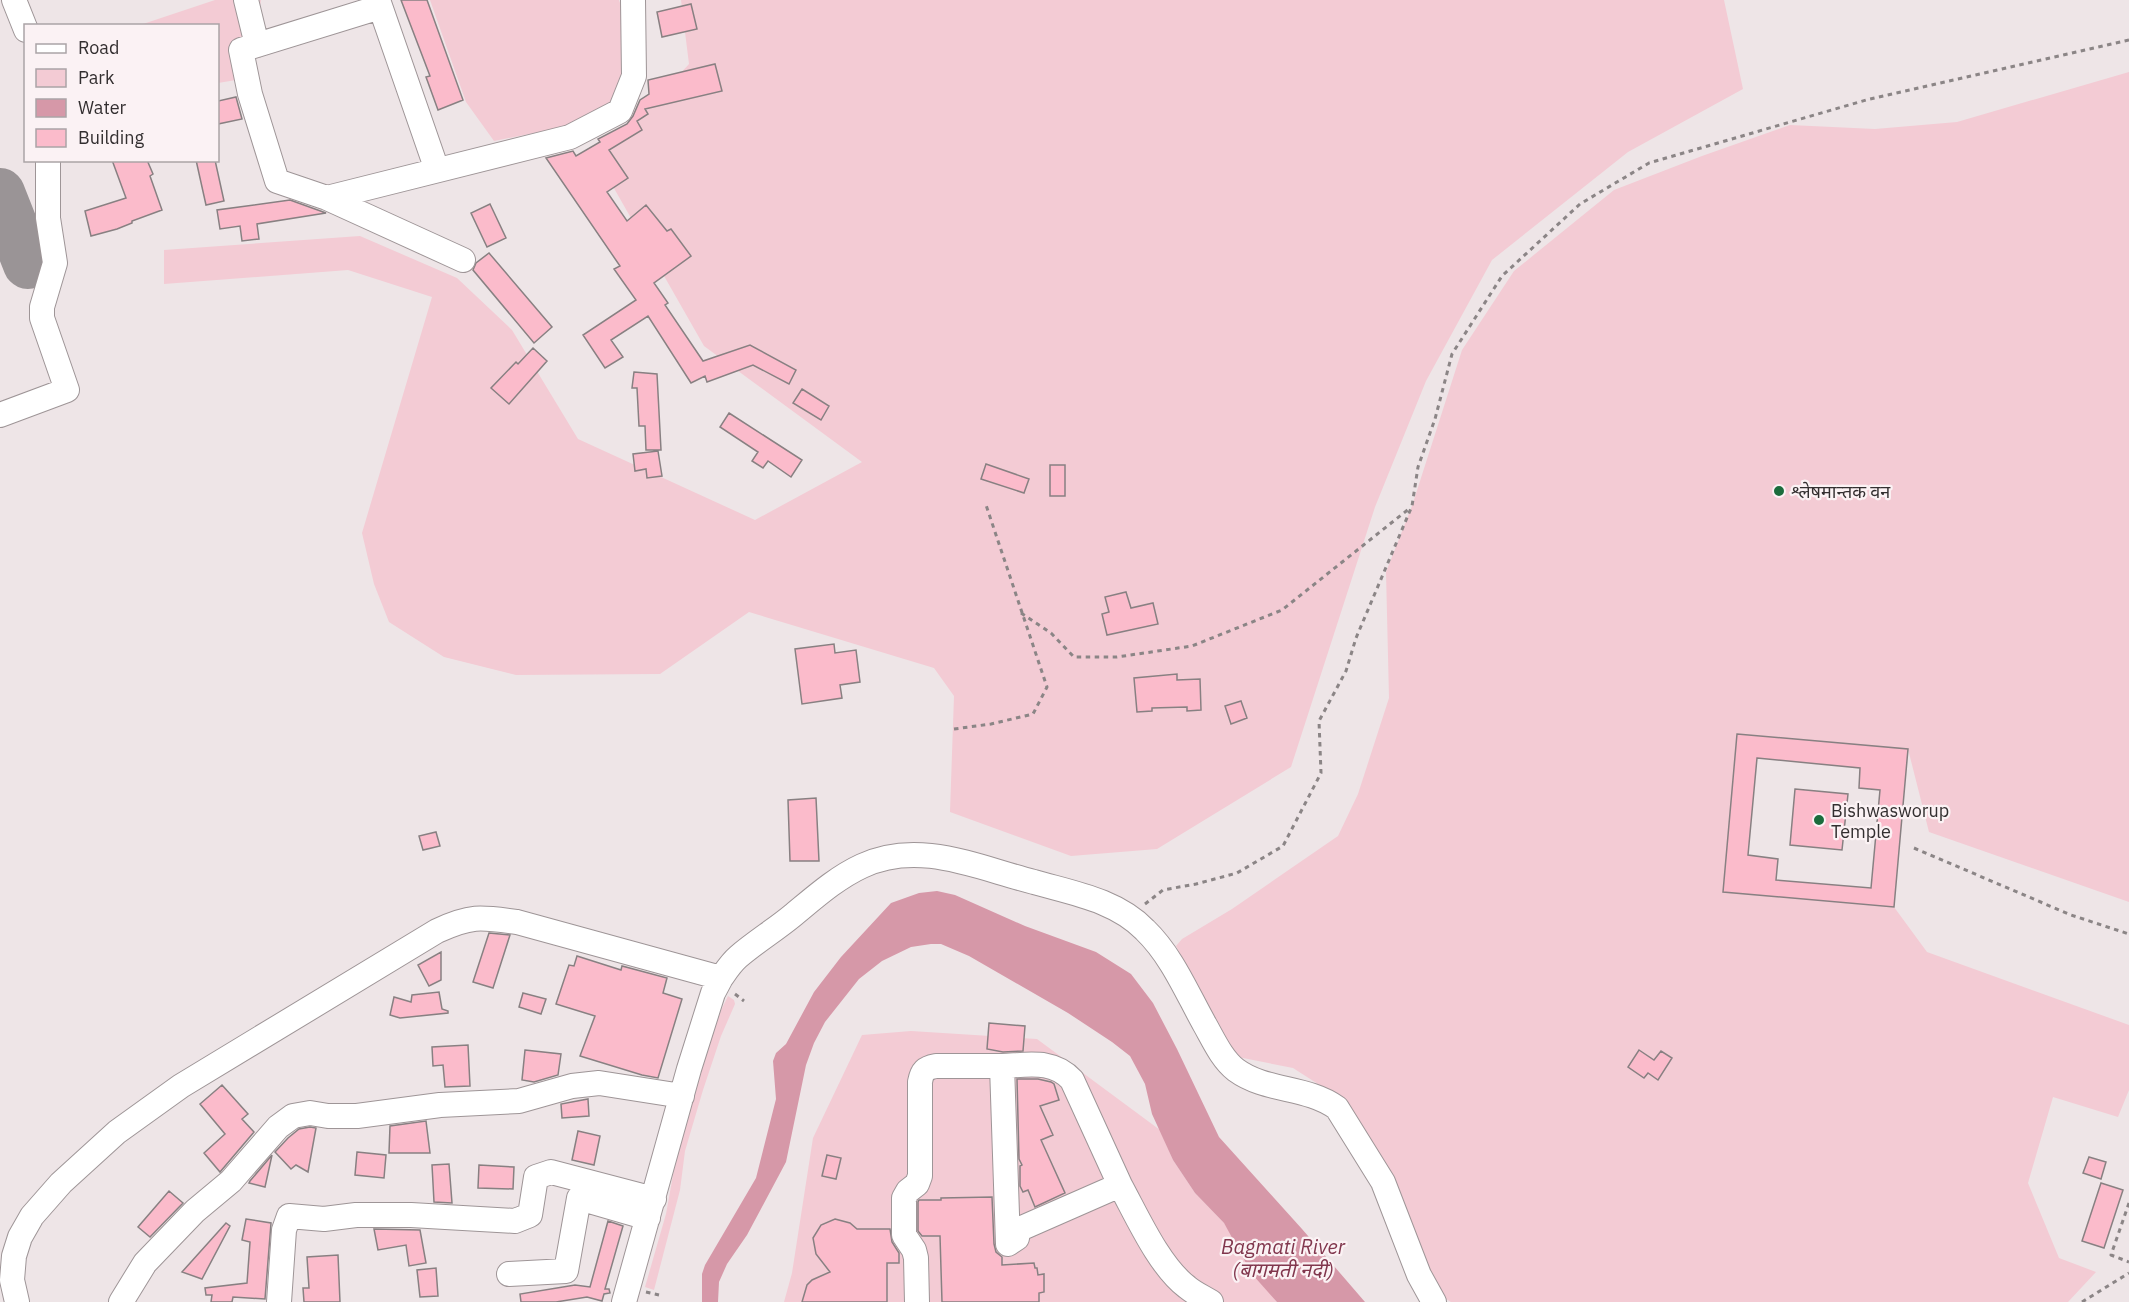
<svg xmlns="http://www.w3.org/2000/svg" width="2129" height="1302" font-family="'IBM Plex Sans','Noto Sans Devanagari',sans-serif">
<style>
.green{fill:#f3cbd4}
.water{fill:#d698a8}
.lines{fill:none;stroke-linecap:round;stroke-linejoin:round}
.taxiway{stroke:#9a9496;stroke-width:50}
.building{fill:#fbbbcb;stroke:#888082;stroke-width:1.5;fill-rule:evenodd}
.minor-casing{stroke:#9e9597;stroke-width:26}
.path{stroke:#8b8586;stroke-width:3;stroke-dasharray:4.5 4.5;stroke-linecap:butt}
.minor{stroke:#fff;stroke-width:24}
.poi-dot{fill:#1b6c3c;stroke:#fbf2f4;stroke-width:2}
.labels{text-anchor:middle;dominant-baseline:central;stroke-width:4.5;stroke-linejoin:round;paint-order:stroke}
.poi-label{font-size:18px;fill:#332f30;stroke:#fbf2f4;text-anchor:start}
.water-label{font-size:20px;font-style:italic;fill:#81364d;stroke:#fbf2f4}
</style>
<rect width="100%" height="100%" fill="#eee5e7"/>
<path class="green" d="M215 0H261L248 78 218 83V26H137Z
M430 0H619L624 15V85L610 106 564 127 494 141 466 102Z
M681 0H1724L1743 89 1628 152 1492 260 1426 381 1375 507 1291 767 1157 849 1071 856 950 812 954 696 934 668 749 612 660 674 516 675 444 657 389 622 374 584 362 533 432 297 348 270 164 284V250L360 236 457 278 512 330 578 439 755 520 862 462 704 346 599 162 689 64Z
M2129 72V902L1929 832 1908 749 1737 734 1723 892 1894 907 1927 952 2129 1025V1090L2118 1117 2053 1097 2028 1183 2059 1258 2096 1272 2068 1302H1451L1443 1297 1343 1100 1293 1068 1238 1057 1218 1028 1176 946 1182 939 1232 909 1338 836 1358 794 1389 698 1386 572 1412 506 1462 350 1514 271 1614 190 1702 156 1790 125 1875 129 1957 122Z
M728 996 734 1000 735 1004 721 1036 703 1090 685 1151 680 1190 654 1290 645 1287 666 1214 677 1153 710 1033Z
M911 1031 1037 1039 1160 1130 1173 1160 1195 1193 1224 1223 1277 1302H784L792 1273 813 1138 862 1035Z"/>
<path class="water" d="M937 891 955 895 1025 926 1096 952 1131 974 1153 1003 1177 1049 1219 1137 1302 1229 1365 1302H1277L1252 1274 1224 1223 1195 1193 1173 1160 1152 1114 1145 1084 1130 1056 1112 1042 1068 1013 969 956 941 944H931L911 947 882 961 859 979 825 1022 814 1043 806 1065 786 1162 747 1235 727 1264 719 1282 718 1302H702V1274L705 1265 756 1178 776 1099 773 1061 776 1053 786 1044 814 992 841 957 891 903 919 893Z"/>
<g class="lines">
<path class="taxiway" d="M0 193 28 264"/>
</g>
<path class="building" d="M401 0H427L463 100 438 110 426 77 430 76Z
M691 4 697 29 662 37 657 12Z
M715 64 722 91 645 109 648 114 637 121 642 130 609 150 628 178 607 192 627 221 646 205 667 231 671 229 691 256 654 283 668 303 665 305 703 361 750 345 796 370 789 384 753 365 707 382 705 376 691 383 648 316 611 340 623 357 605 368 583 335 636 300 614 269 620 266 546 158 573 151 576 156 600 142 598 139 627 124 633 116 640 100 649 94 648 80Z
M236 97 242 119 218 124V101Z
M112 160H147L153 174 150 176 162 210 132 221V223L117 229 91 236 85 211 126 198Z
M196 160H215L224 201 206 205Z
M290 200 326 213 257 224 259 239 242 241 240 226 220 229 217 210Z
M490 204 506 238 487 247 471 213Z
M489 253 552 327 534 343 473 270 476 263Z
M533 348 547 361 509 404 491 388 516 362 518 364Z
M634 372 657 374 661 450H646L645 426H639L637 388H632Z
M802 389 829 406 821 420 793 403Z
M729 413 802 460 791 477 768 461 763 468 752 461 758 452 720 427Z
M658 451 662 476 647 478 646 469 635 471 633 454Z
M986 464 1029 479 1024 493 981 479Z
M1050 465H1065V496H1050Z
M1126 592 1131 608 1153 603 1158 624 1107 635 1102 614 1109 612 1105 597Z
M834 644 835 653 856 650 860 682 840 685 842 698 802 704 795 649Z
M1177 674V680L1200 679 1201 710 1187 711V707L1152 708V711L1137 712 1134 678Z
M1241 701 1247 718 1231 724 1225 706Z
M1737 734 1908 749 1894 907 1723 892ZM1757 758 1860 768 1859 788 1880 790 1871 888 1776 880 1778 859 1748 855Z
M1795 789 1848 794 1842 850 1790 845Z
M816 798 819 861H790L788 800Z
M436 832 440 846 423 850 419 836Z
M489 933 510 935 493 988 473 982Z
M441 952V980L429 986 418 965Z
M577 956 621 970 622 966 667 978 663 993 682 999 658 1078 642 1075 580 1056 595 1016 556 1004 569 965 574 966Z
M439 992 442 1009 448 1011V1013L400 1018 390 1015 394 997 411 1002 412 995Z
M523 993 546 999 541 1014 519 1007Z
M989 1023 1025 1026 1023 1051 1003 1052 987 1049Z
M468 1045 470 1086 445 1087 443 1065 433 1066 432 1047Z
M525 1050 561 1054 558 1075 534 1082 522 1080Z
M1639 1050 1654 1060 1661 1051 1672 1058 1658 1080 1648 1073 1644 1078 1628 1067Z
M1017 1079H1038L1051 1082 1054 1084 1059 1100 1040 1106 1053 1135 1041 1140 1065 1193 1035 1207 1028 1190 1023 1192 1020 1186V1166L1022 1165 1019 1159Z
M222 1085 248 1114 242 1119 254 1132 220 1172 204 1153 225 1134 200 1104Z
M588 1099 589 1116 562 1118 561 1104Z
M426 1121 430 1153H389L390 1126Z
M310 1127 316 1128 308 1172 296 1165 291 1169 275 1152 288 1138 299 1129Z
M578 1131 600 1136 594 1165 572 1160Z
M357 1152 386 1155 384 1178 355 1175Z
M272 1155 265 1187 249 1183 250 1181Z
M827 1155 841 1158 836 1179 822 1176Z
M2089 1157 2106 1162 2101 1179 2083 1173Z
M449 1164 452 1203 434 1202 432 1165Z
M479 1165 514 1167 513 1189 478 1188Z
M2101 1183 2123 1190 2104 1248 2082 1241Z
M169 1191 183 1203 150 1237 138 1227Z
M992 1197 994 1244 996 1252 1002 1257V1265L1034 1263 1035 1268H1037L1038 1275 1044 1274V1292L1039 1293V1302H942L940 1236H922L918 1231V1202L919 1200H941V1198Z
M246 1219 271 1223 265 1299 233 1297 232 1302H211L212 1295H206L205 1288 247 1283 250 1242 242 1240Z
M835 1219 850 1223 857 1229H890L892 1242 899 1253V1263H887V1302H802L807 1285 812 1280 830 1272 816 1254 813 1238 821 1225Z
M608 1221 623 1226 605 1289H609L610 1293 604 1294 602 1301 587 1297 556 1302H521L520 1294 575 1285 590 1287Z
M226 1223 230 1226 202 1279 182 1272Z
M374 1229 420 1230 426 1263 409 1266 406 1245 378 1250Z
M338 1255 340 1302H304L303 1288H309L307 1257Z
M436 1268 438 1296 420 1297 417 1270Z"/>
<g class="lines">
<g class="minor-casing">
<path id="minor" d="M14 0 26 30
M246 0 257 45
M378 0 437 170
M327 198 277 181 250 94 241 50 380 7
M463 260 327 198 570 137 620 111 634 76 633 0
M0 415 67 390 42 318V307L55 263 48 218V160
M1002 1066C1028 1065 1053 1059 1072 1080L1120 1185
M509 1274 566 1271 579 1198 648 1218
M17 1302 12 1280 14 1256 20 1237 32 1216 61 1183 117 1132 181 1086 437 931C471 915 481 917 517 922L721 978C726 971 731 963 738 957 754 943 775 930 792 916 814 898 836 878 862 866 919 839 978 868 1034 882 1072 893 1116 900 1145 930 1172 956 1187 993 1205 1025 1214 1041 1222 1059 1236 1070 1266 1092 1307 1086 1337 1108L1383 1182 1419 1275 1434 1302
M121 1302 145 1263 195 1211 231 1181 278 1127 293 1116 310 1113 328 1116H357L440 1105 519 1101 572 1086 599 1083 682 1096
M279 1302 284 1230 289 1216 324 1219 356 1215H411L515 1221 530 1215 536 1177 551 1172 654 1199
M624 1302 689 1069 713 993 721 978
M917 1302 916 1258 914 1250 904 1235V1198L908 1191 917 1184 920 1176V1082C922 1071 925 1068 936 1066H1002L1008 1244 1017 1238 1018 1231 1022 1228 1120 1185C1137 1216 1159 1266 1187 1287 1194 1293 1203 1297 1211 1302"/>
</g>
<path class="path" d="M1021 613 1051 633 1074 657H1117L1192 646 1282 610 1410 508
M954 729 991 724 1033 714 1047 687 985 502
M1914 848 2071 915 2129 934
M1145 904 1163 890 1196 884 1237 873 1283 846 1321 773 1319 721 1346 671 1356 638 1412 506 1418 467 1435 419 1452 354 1502 276 1580 204 1649 163 1866 100 2129 40
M735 994 744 1001
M2129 1203 2111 1255 2129 1262
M646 1292 659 1295
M2082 1302 2129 1273"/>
<use href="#minor" class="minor"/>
</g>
<g class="poi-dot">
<circle cx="1779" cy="491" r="6"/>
<circle cx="1819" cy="820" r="6"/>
</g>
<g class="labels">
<g class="poi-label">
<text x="1791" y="491">श्लेषमान्तक वन</text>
<text x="1831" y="810">Bishwasworup<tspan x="1831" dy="21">Temple</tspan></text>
</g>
<g class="water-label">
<text x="1283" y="1246">Bagmati River<tspan x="1283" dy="23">(बागमती नदी)</tspan></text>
</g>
</g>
<rect x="24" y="24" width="195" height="138" fill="#fbf2f4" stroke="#aba4a6" stroke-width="1.5"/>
<rect x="36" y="44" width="30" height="9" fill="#ffffff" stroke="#aba4a6" stroke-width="1.5"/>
<text x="78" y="54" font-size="18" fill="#332f30">Road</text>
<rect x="36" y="69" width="30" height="18" fill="#f3cbd4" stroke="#aba4a6" stroke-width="1.5"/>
<text x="78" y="84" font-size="18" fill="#332f30">Park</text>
<rect x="36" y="99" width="30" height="18" fill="#d698a8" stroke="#aba4a6" stroke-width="1.5"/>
<text x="78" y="114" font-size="18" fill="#332f30">Water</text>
<rect x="36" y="129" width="30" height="18" fill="#fbbbcb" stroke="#aba4a6" stroke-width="1.5"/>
<text x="78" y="144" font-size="18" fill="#332f30">Building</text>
</svg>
